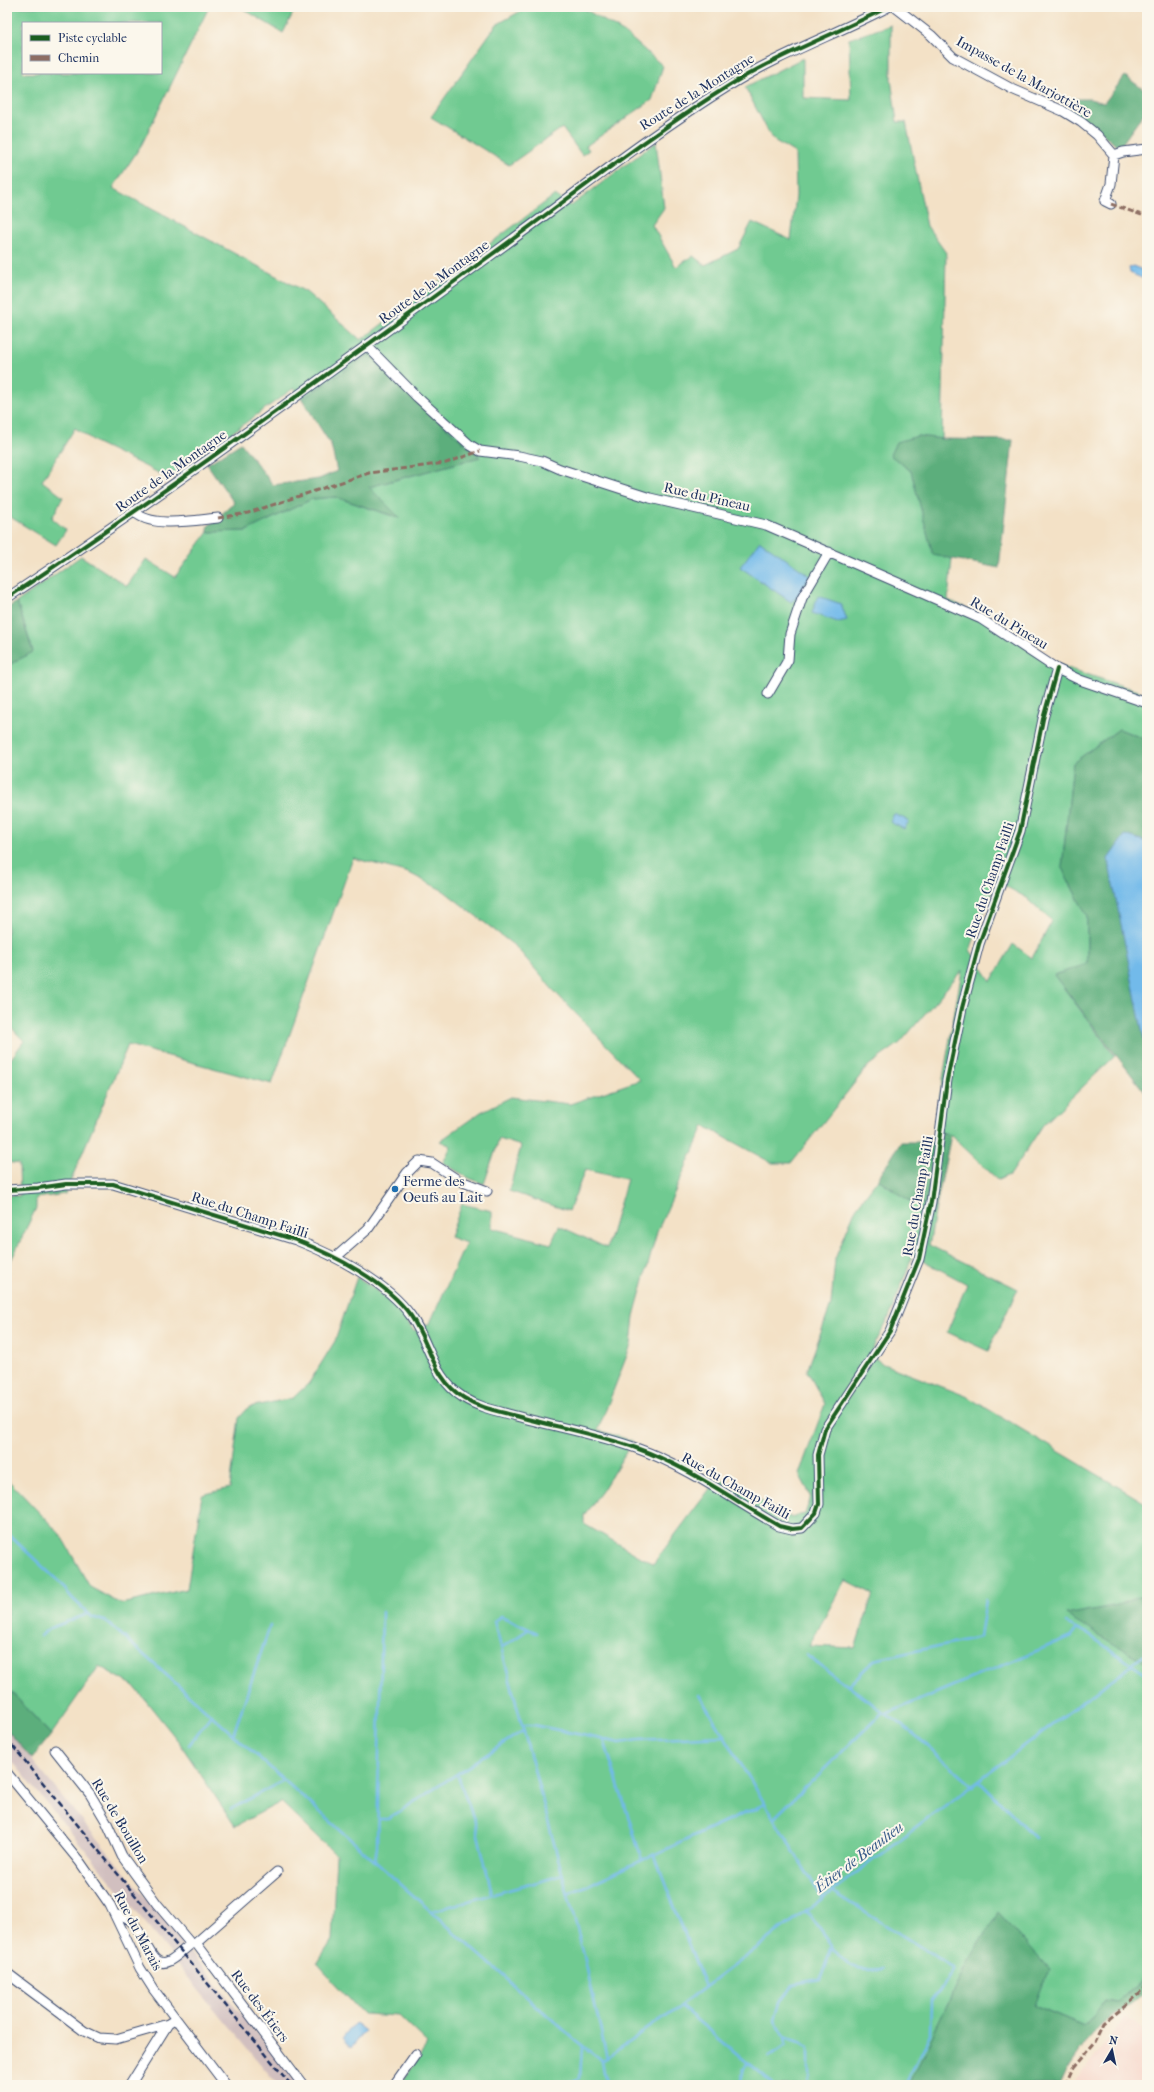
<svg xmlns="http://www.w3.org/2000/svg" width="1154" height="2092" font-family="'IM FELL French Canon',serif">
<style>
.built{fill:#f6d1c5}
.industrial{fill:#d1bfbf}
.green{fill:#70ca91;stroke:#467c78;fill-rule:evenodd}
.forest{fill:#5cae7b;stroke:#3c6e6c}
.water{fill:#72baea;stroke:#4674a4}
.lines{fill:none;stroke-linecap:round;stroke-linejoin:round}
.stream{stroke:#72baea;stroke-width:2.5}
.minor-casing{stroke:#3b4a6e;stroke-width:11}
.minor{stroke:#fff;stroke-width:9}
.rail{stroke:#1b2f5e;stroke-width:2.5;stroke-dasharray:6 3;stroke-linecap:butt}
.quiet{stroke:#8d6e63;stroke-width:3;stroke-dasharray:6 3;stroke-linecap:butt}
.cycleway-casing{stroke:#fbf7ec;stroke-width:6}
.cycleway{stroke:#1b5e20;stroke-width:4}
.poi-dot{fill:#1f6fb2;stroke:#fbf7ec;stroke-width:1.5}
.labels{text-anchor:middle;dominant-baseline:central;stroke-width:4;stroke-linejoin:round;paint-order:stroke}
.street-label{font-size:14px;fill:#1b2f5e;stroke:#fbf7ec}
.poi-label{font-size:14px;fill:#1b2f5e;stroke:#fbf7ec;text-anchor:start}
.water-label{font-size:15px;font-style:italic;fill:#355988;stroke:#fbf7ec}
</style>
<rect width="100%" height="100%" fill="#fbf7ec"/>
<filter id="ink" filterUnits="userSpaceOnUse"><feTurbulence type="fractalNoise" baseFrequency=".025" numOctaves="2"/><feDisplacementMap in="SourceGraphic" scale="8" xChannelSelector="R" yChannelSelector="G"/><feConvolveMatrix kernelMatrix="1 2 1 2 8 2 1 2 1" color-interpolation-filters="sRGB"/></filter>
<filter id="wash" filterUnits="userSpaceOnUse"><feTurbulence type="fractalNoise" baseFrequency=".012" numOctaves="4" result="noise"/><feDisplacementMap in="SourceGraphic" scale="16" xChannelSelector="R" yChannelSelector="G"/><feGaussianBlur stdDeviation="0.9" result="paint"/><feColorMatrix in="noise" values="0 0 0 0 0 0 0 0 0 0 0 0 0 0 0 0 0 1.4 0 .05"/><feComposite in="paint" operator="in"/></filter>
<g filter="url(#wash)">
<rect width="100%" height="100%" fill="#f3e1c6"/>
<path class="built" d="M1126 2017 1147 2033V2085H1073Z"/>
<path class="industrial" d="M7 1730 184 1944 171 1954 7 1755Z
M190 1952 300 2085H278L176 1963Z"/>
<path class="green" d="M7 7H209L142 144 113 188 306 292 361 340 555 195 571 206 656 142 664 208 652 225 676 267 693 256 705 265 738 249 752 222 791 240 796 195 795 153 772 139 745 87 803 58V98L851 100 849 39 891 25V79L897 122H906L927 226 946 253 942 439 918 436 890 455 911 471 933 554 952 558 948 600 992 619 1059 665 1147 694V740L1119 729 1073 763 1062 868 1087 916V965L1054 975 1115 1056 1043 1125 1011 1174 998 1180 951 1135 934 1130 962 970 900 1043 868 1066 791 1163H772L704 1126 657 1232 634 1316 631 1345 598 1430 633 1441 602 1491 584 1515V1524L653 1564 718 1478 790 1517 805 1514 811 1496 799 1474 825 1404 807 1371 831 1305 835 1259 856 1208 878 1179 910 1201 936 1207 929 1245 1018 1289 988 1351 947 1332 967 1284 913 1255 889 1317 870 1354 883 1364 966 1396 1147 1504V1974L1117 2003 1105 2001 1084 2026 1034 2005 968 1961 909 2085H400L428 2044 399 2016 363 2014 317 1964 332 1940 336 1855 281 1802 235 1826 179 1742 134 1686 99 1666 51 1735 7 1687V1479L60 1534 90 1587 121 1604 187 1589 202 1495 230 1488 239 1418 249 1407 293 1398 309 1383 335 1341 357 1277C381 1292 397 1307 414 1331L430 1323 466 1243 450 1237 462 1204 492 1211V1228L551 1244 559 1226 607 1248 627 1179 585 1170 569 1211 509 1191 521 1146 499 1139 484 1184 469 1178 443 1163 451 1146 440 1141 481 1112 511 1097 570 1104 640 1080 554 991 516 947 444 891 409 873 353 858 272 1084 128 1045 65 1194 36 1198V1208L7 1269V1195L20 1196 19 1164 7 1162V1104L13 1094 7 1090V1064L24 1041 7 1023V666L33 651 17 602 81 556 127 586 146 559 175 577 208 532 246 531 312 499 335 497 399 518 369 487 480 457 412 397 370 354 302 399 294 388 169 478 97 443 75 428 42 481 63 497 52 518 66 530 56 545 7 515ZM23 23H161V73H23ZM996 881 1027 898 1052 921 1032 958 1013 944 991 981 970 950ZM845 1580 873 1594 855 1648 809 1646Z
M240 7H296L283 33Z
M528 7H581L625 33 663 66 652 100 586 146 589 150 582 155 562 128 509 165 431 117 496 25Z"/>
<path class="forest" d="M1125 76 1147 92V109L1119 148 1096 128 1065 113 1069 99H1090L1104 103Z
M370 354 412 397 480 457 369 487 400 518 335 497 312 499 246 531 208 532 207 527 234 503 207 464 241 443 273 485 319 479 337 471 331 445 302 399Z
M918 436 942 439 1013 440 999 568 933 555 911 471 890 455 896 442Z
M17 602 33 652 7 666V608Z
M1119 729 1147 740V842L1125 835 1109 859 1147 1055V1095L1054 975 1087 964V916L1062 868 1073 763Z
M934 1130 951 1135 936 1207 910 1201 878 1179 901 1142H932Z
M1147 1594V1664L1066 1615 1118 1605Z
M7 1687 51 1735 32 1759 7 1730Z
M998 1912 1049 1969 1034 2005 1084 2026 1105 2001 1117 2003 1147 1974V1991L1096 2028 1069 2067 1060 2085H909L968 1961Z"/>
<path class="water" d="M1133 266 1147 272 1144 279 1130 273 1129 268Z
M760 541 810 576 796 598 791 602 740 567Z
M818 596 841 604 847 620 838 622 812 613Z
M894 814 909 821 904 829 890 822Z
M1125 835 1147 842V1055L1108 859Z
M355 2023 365 2031 351 2047 343 2038Z"/>
<g class="lines">
<path class="stream" d="M7 1533 60 1583 72 1598 92 1617 107 1622 574 2039 602 2061
M1066 1623 1086 1633 1147 1675
M537 1633 501 1616 494 1621 582 1947 607 2058
M40 1636 50 1628 88 1614
M501 1648 529 1629
M806 1655 915 1735 973 1786
M848 1686 874 1660 980 1637 986 1600
M699 1695 822 1898
M886 1714 1072 1636 1076 1628
M522 1725H534L620 1743 638 1740 724 1736
M233 1735 270 1626
M604 1740 642 1860
M189 1745 211 1715
M457 1774 475 1822 492 1893
M979 1781 1035 1838
M231 1809 284 1780
M774 1818 883 1712
M378 1819H388L524 1730
M654 1854 705 1987
M375 1860 377 1847 382 1612
M831 1891 954 1968 940 1992 931 2000 930 2034 905 2085
M568 1894 765 1804
M806 1910 832 1946 820 1979 792 1984 780 2003 775 2020 785 2037 802 2043 808 2048V2081
M432 1911 563 1875
M832 1947C849 1969 854 1972 882 1969
M680 2006 774 2085
M769 2057 786 2045 785 2037
M565 2085 580 2078 582 2046
M606 2085 602 2061 680 2006 1147 1653
M739 2085 743 2068 747 2062"/>
</g>
</g>
<g filter="url(#ink)">
<g class="lines">
<g class="minor-casing">
<path id="minor" d="M895 7 931 35 953 57 1012 89 1063 111 1081 122 1097 135 1114 155 1111 184 1105 201 1111 204
M1114 155 1123 152 1147 149
M366 345 417 397 470 445 480 451 519 456 542 461 560 469 650 498 766 525 981 619 1057 669 1080 680 1147 703
M134 511C149 529 196 520 218 518
M7 598C172 489 331 371 491 255 570 198 646 137 730 85 780 54 836 34 888 7
M768 694 788 660 790 634 802 598 829 552
M7 1190 38 1188 66 1184H113L296 1240C334 1255 387 1282 411 1316 430 1344 433 1379 464 1398 480 1408 498 1411 516 1416 556 1427 597 1434 636 1448 687 1466 732 1499 779 1526L792 1529 802 1528 816 1513 819 1504 818 1455 825 1429 890 1331 919 1259 931 1202 947 1080 962 1008 979 944 1020 831 1043 719 1057 669
M336 1257 368 1229 407 1173 419 1161 432 1163 458 1180 487 1191
M55 1750 90 1794 106 1821 122 1856 157 1904 191 1944
M7 1773 80 1862 110 1905 140 1968 154 1990 226 2085
M115 1915C145 1912 145 1973 169 1961 177 1957 184 1949 191 1944L196 1943 303 2085
M196 1943 277 1872
M7 1973 84 2031 99 2038 116 2039 168 2024 176 2019
M130 2085 168 2024
M394 2085 416 2054"/>
</g>
<use href="#minor" class="minor"/>
<path class="rail" d="M7 1739 291 2085"/>
<path class="quiet" d="M1111 204 1147 217
M218 518 248 513 369 473 446 463 480 451
M1065 2085 1073 2068 1096 2041 1105 2022 1147 1988"/>
<g class="cycleway-casing">
<path id="cycleway" d="M7 598C172 489 331 371 491 255 570 198 646 137 730 85 780 54 836 34 888 7
M7 1190 38 1188 66 1184H113L296 1240C334 1255 387 1282 411 1316 430 1344 433 1379 464 1398 480 1408 498 1411 516 1416 556 1427 597 1434 636 1448 687 1466 732 1499 779 1526L792 1529 802 1528 816 1513 819 1504 818 1455 825 1429 890 1331 919 1259 931 1202 947 1080 962 1008 979 944 1020 831 1043 719 1057 669"/>
</g>
<use href="#cycleway" class="cycleway"/>
</g>
</g>
<circle class="poi-dot" cx="395" cy="1189" r="4"/>
<g class="labels">
<g class="street-label">
<text transform="translate(1024 77) rotate(29)">Impasse de la Marjottière</text>
<text transform="translate(697 92) rotate(-32)">Route de la Montagne</text>
<text transform="translate(434 282) rotate(-36)">Route de la Montagne</text>
<text transform="translate(171 471) rotate(-35)">Route de la Montagne</text>
<text transform="translate(707 497) rotate(13)">Rue du Pineau</text>
<text transform="translate(1009 623) rotate(31)">Rue du Pineau</text>
<text transform="translate(990 880) rotate(-71)">Rue du Champ Failli</text>
<text transform="translate(918 1196) rotate(-80)">Rue du Champ Failli</text>
<text transform="translate(250 1215) rotate(18)">Rue du Champ Failli</text>
<text transform="translate(736 1486) rotate(29)">Rue du Champ Failli</text>
<text transform="translate(120 1821) rotate(59)">Rue de Bouillon</text>
<text transform="translate(138 1931) rotate(62)">Rue du Marais</text>
<text transform="translate(260 2006) rotate(53)">Rue des Étiers</text>
</g>
<g class="poi-label">
<text x="403" y="1181">Ferme des<tspan x="403" dy="16">Oeufs au Lait</tspan></text>
</g>
<g class="water-label">
<text transform="translate(859 1857) rotate(-37)">Étier de Beaulieu</text>
</g>
</g>
<rect width="1154" height="2092" fill="none" stroke="#fbf7ec" stroke-width="24"/>
<rect x="22" y="22" width="140" height="52" fill="#fbf7ec" stroke="#a1a7b3"/>
<rect x="30" y="35" width="20" height="6" fill="#1b5e20" stroke="#a1a7b3"/>
<text x="58" y="42" font-size="12" fill="#1b2f5e">Piste cyclable</text>
<rect x="30" y="55" width="20" height="6" fill="#8d6e63" stroke="#a1a7b3"/>
<text x="58" y="62" font-size="12" fill="#1b2f5e">Chemin</text>
<g transform="translate(1112 2050) rotate(9)" stroke="#fbf7ec" stroke-width="3" paint-order="stroke">
<path d="M0-3L7 15L0 10L-7 15Z" fill="#1b2f5e"/>
<text y="-6" font-size="11" font-weight="bold" text-anchor="middle" fill="#1b2f5e">N</text>
</g>
</svg>
